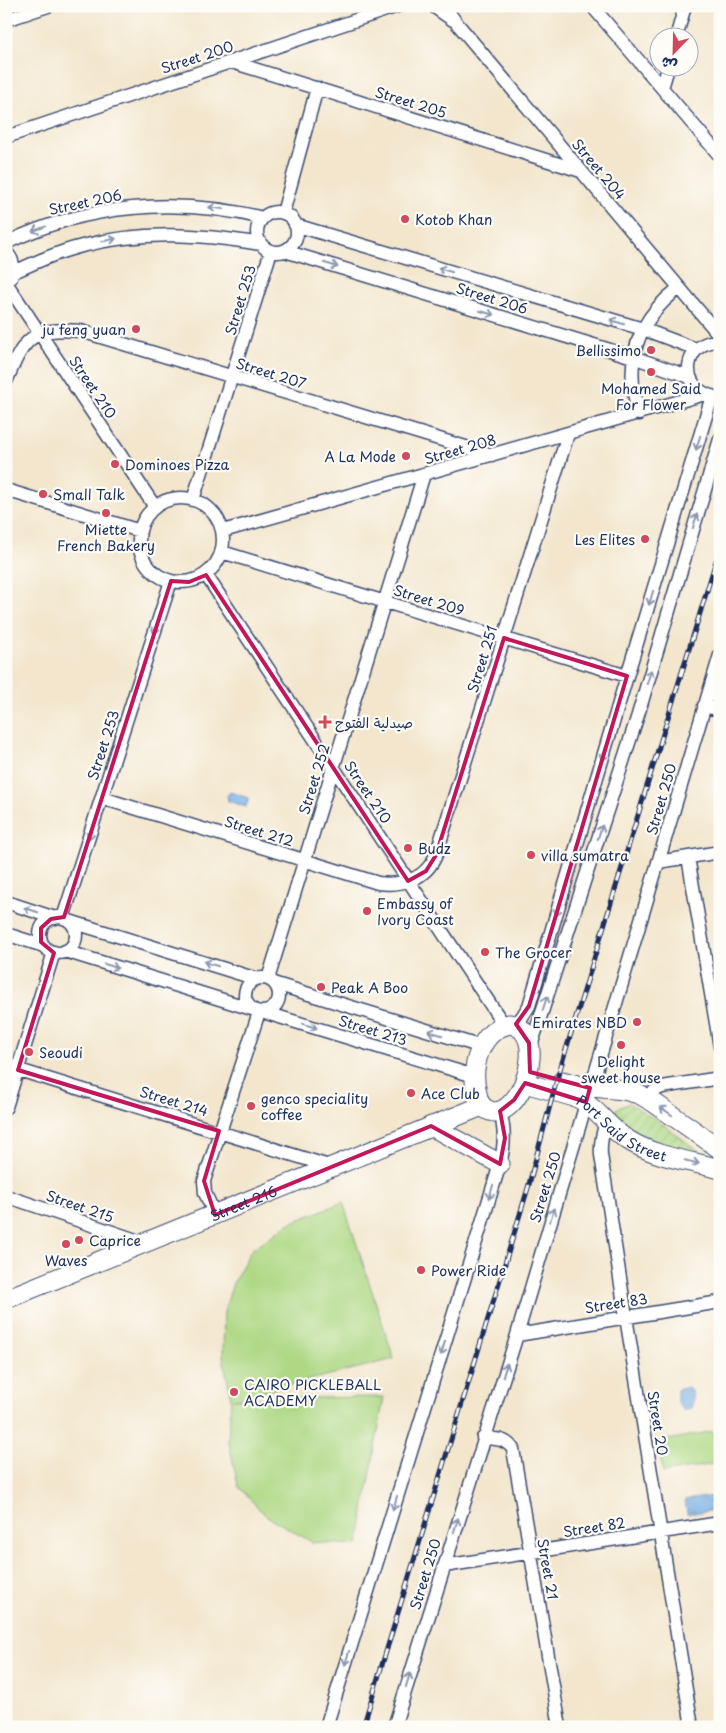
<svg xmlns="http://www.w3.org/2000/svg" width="726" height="1733" font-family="'Playpen Sans','Playpen Sans Arabic',sans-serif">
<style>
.park{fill:#aed884;stroke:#648471}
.garden{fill:url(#garden-furrows);stroke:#648471}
.water{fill:url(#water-ripples);stroke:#466da0}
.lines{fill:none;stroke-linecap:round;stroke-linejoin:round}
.street-casing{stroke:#3b4a6f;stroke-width:15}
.secondary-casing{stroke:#3b4a6f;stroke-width:21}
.street{stroke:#fff;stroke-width:12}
.secondary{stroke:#fff;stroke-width:19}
.rail-casing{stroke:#1b2f5e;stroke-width:5}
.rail{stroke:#fdfcf7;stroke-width:3;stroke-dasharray:9;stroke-linecap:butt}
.oneway{stroke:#8d97ae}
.marked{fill:none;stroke:#c2185b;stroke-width:4;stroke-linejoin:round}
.poi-dot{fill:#d1495b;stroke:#fdfcf7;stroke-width:2}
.labels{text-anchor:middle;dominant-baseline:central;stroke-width:4.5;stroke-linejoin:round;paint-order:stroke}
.street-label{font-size:14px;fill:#1b2f5e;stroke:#fdfcf7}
.poi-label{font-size:14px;fill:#1b2f5e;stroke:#fdfcf7;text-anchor:start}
</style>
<defs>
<pattern id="garden-furrows" width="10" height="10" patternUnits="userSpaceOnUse" patternTransform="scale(1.25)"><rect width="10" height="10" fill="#aed884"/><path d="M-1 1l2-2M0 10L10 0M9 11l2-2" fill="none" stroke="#95ba74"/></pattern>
<pattern id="water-ripples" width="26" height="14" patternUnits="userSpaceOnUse" patternTransform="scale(1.25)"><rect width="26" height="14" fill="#72abe2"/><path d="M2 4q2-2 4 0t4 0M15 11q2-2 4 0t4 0" fill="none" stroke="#5d8cba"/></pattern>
</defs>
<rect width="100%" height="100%" fill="#fdfcf7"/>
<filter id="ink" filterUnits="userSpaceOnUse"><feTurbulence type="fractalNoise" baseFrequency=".02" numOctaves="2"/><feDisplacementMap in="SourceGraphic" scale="10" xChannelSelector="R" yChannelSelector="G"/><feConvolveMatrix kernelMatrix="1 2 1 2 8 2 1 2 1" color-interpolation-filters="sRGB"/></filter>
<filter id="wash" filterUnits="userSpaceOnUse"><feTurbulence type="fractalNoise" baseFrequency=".0096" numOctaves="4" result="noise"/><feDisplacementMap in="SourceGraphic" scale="20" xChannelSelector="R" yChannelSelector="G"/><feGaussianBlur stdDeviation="1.12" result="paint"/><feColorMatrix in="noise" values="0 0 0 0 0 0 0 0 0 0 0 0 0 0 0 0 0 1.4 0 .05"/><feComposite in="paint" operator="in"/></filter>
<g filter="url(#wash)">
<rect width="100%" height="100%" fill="#f3e6cd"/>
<path class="park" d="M343 1202 394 1359 233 1399 384 1397 358 1545 312 1542 265 1515 238 1486 228 1438 231 1399 223 1356 224 1312 233 1283 251 1250 290 1223Z
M713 1431 719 1463 663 1473 658 1442Z"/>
<path class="garden" d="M629 1103 657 1120 712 1161 642 1142 613 1118 616 1109Z"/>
<path class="water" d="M230 792 249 798 246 807 228 801 227 796Z
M688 1387C693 1393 694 1400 691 1408L684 1411 677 1403V1390Z
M713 1496 715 1510 687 1514 685 1500Z"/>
</g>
<g filter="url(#ink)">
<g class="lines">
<g class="street-casing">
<path id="street" d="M433 6 453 20
M448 6 450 14 455 21 720 336
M592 6 720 156
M6 7 8 6
M6 20 48 6
M676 38 685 6
M232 62 581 171
M662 88 668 68
M6 137 398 6
M257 232a20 20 0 1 1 40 0a20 20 0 1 1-40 0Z
M283 213 317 88
M295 225 643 329 696 349
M6 243C87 204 176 197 263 218
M285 251 633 357 690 377
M6 252C14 260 15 268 11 278
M14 272C36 262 58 252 82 246 143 230 200 234 261 244
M7 284 155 507
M6 382C24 338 31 327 81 331L492 455
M711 396C677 386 684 340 720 341
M639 414C623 362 636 321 679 288
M6 490 140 531
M139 540a42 42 0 1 1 84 0a42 42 0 1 1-84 0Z
M193 500 271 251
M223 531 705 394
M222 552 627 676
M206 575 504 1025
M704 706 720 710
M102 798 378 883C403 886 426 879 436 855L568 434
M688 857 720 1047
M658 862 720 852
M6 902 55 918
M40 935a18 18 0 1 1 36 0a18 18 0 1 1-36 0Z
M63 918 171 581
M69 921 257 979
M6 934 44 946
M65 951 252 1009
M245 995a17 17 0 1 1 34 0a17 17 0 1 1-34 0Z
M268 979 424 474
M276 984 482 1047
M263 1012 474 1076
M515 1025 522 1017 529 1006 627 676 712 396
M530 1049 638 715 720 439
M6 1066 332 1167
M646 1098 656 1090 662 1087 720 1078
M6 1107 54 952
M606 1123C602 1134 600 1143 601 1155L626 1317 692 1727
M6 1196 145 1243
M215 1215 205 1193 204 1181 259 1012
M517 1335 720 1302
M483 1438C496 1439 505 1438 513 1449L560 1727
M444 1566 720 1523
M326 1727 500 1164C505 1145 505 1130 500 1111
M394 1727 517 1335 720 655"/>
</g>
<g class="secondary-casing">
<g id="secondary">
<path d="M509 1024C554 1029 518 1130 486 1109 480 1106 478 1099 477 1093 470 1067 480 1031 509 1024Z"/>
<path d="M562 1081 581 1086 624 1090 639 1094 653 1102 720 1149"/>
<path id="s1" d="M525 1083 578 1098C597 1108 609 1129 628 1140 655 1157 690 1161 720 1169"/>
<path d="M431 1126 500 1164"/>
<path id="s2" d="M6 1299 482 1106"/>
</g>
</g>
<use href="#street" class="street"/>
<use href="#secondary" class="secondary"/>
<g class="rail-casing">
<path id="rail" d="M363 1727 528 1188 557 1079 720 548"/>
</g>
<use href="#rail" class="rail"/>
</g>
<defs><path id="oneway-shaft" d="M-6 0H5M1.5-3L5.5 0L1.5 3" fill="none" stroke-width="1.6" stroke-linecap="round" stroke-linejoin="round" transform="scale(1.25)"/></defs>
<g class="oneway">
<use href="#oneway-shaft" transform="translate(216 208) rotate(-173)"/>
<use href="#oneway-shaft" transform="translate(39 229) rotate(160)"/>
<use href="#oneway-shaft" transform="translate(109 240) rotate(-11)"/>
<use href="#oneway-shaft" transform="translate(331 265) rotate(17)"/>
<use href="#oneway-shaft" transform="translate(445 270) rotate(-163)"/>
<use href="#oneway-shaft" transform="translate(487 313) rotate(17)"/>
<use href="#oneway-shaft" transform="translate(617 322) rotate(-163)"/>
<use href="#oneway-shaft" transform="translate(698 443) rotate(107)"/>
<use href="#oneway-shaft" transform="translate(695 521) rotate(-73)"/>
<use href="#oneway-shaft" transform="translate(651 598) rotate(107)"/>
<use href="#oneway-shaft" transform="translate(156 627) rotate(108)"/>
<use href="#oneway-shaft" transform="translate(649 677) rotate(-73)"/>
<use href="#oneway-shaft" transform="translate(604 754) rotate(107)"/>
<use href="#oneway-shaft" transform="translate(91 832) rotate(108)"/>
<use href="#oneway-shaft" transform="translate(600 832) rotate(-72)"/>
<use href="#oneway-shaft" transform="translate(558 909) rotate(107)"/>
<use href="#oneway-shaft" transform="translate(31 910) rotate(-162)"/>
<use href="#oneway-shaft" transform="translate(211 964) rotate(-163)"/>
<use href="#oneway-shaft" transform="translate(111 966) rotate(17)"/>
<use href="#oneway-shaft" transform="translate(545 1003) rotate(-72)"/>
<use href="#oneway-shaft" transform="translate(310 1026) rotate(17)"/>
<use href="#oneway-shaft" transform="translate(435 1033) rotate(-163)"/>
<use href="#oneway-shaft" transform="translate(666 1111) rotate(-145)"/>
<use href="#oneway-shaft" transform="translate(692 1162) rotate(13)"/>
<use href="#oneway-shaft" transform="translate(491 1192) rotate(107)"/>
<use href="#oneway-shaft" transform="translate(552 1215) rotate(-73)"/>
<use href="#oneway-shaft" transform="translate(443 1348) rotate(107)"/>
<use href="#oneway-shaft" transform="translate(505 1370) rotate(-72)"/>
<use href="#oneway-shaft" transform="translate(395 1503) rotate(107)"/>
<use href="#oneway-shaft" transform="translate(456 1525) rotate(-73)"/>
<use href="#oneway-shaft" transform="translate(347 1658) rotate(107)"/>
<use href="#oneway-shaft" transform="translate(408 1680) rotate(-73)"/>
</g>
</g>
<path class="marked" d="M206 575 408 881 426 871 436 855 504 638 627 676 529 1006 516 1024 529 1043 530 1072 590 1088 586 1102 525 1083 514 1100 500 1111 505 1138 500 1164 431 1126 215 1215 204 1181 219 1131 18 1070 54 953 41 942V928L51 919 64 917 171 581 189 582Z"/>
<g class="poi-dot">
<circle cx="405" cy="219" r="5"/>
<circle cx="136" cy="329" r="5"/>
<circle cx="651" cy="350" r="5"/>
<circle cx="651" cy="372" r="5"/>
<circle cx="406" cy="456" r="5"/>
<circle cx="115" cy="464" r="5"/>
<circle cx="43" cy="494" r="5"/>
<circle cx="106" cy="513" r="5"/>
<circle cx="645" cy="539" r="5"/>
<path d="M322.5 714.5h5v5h5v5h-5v5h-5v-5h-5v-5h5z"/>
<circle cx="408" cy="848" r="5"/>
<circle cx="531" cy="855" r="5"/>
<circle cx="367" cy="911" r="5"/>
<circle cx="485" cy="952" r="5"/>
<circle cx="321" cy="987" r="5"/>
<circle cx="637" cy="1022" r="5"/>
<circle cx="621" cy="1045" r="5"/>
<circle cx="29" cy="1052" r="5"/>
<circle cx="411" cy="1093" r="5"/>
<circle cx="251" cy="1106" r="5"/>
<circle cx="79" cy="1240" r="5"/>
<circle cx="66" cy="1244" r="5"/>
<circle cx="421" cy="1270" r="5"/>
<circle cx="234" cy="1392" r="5"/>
</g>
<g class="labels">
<g class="street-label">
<text transform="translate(197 57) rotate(-18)">Street 200</text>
<text transform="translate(411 102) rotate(17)">Street 205</text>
<text transform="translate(599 169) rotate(50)">Street 204</text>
<text transform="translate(85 202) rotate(-12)">Street 206</text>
<text transform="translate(492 298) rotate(17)">Street 206</text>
<text transform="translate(240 300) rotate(-73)">Street 253</text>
<text transform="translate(271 373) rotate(17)">Street 207</text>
<text transform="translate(93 387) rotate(56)">Street 210</text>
<text transform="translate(460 449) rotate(-16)">Street 208</text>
<text transform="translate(429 600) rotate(17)">Street 209</text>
<text transform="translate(482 659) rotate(-73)">Street 251</text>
<text transform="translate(103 745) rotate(-72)">Street 253</text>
<text transform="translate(314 779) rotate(-73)">Street 252</text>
<text transform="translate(368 792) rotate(56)">Street 210</text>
<text transform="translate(661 799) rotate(-74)">Street 250</text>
<text transform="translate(259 831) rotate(17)">Street 212</text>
<text transform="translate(373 1030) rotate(17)">Street 213</text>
<text transform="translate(174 1101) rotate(17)">Street 214</text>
<text stroke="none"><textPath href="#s1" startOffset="109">Port Said Street</textPath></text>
<text transform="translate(545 1187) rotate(-73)">Street 250</text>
<text stroke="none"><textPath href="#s2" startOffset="256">Street 216</textPath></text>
<text transform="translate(80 1206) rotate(19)">Street 215</text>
<text transform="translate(616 1303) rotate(-9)">Street 83</text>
<text transform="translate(658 1423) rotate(81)">Street 20</text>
<text transform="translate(594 1527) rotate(-9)">Street 82</text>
<text transform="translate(548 1569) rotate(80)">Street 21</text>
<text transform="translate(425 1574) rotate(-73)">Street 250</text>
</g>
<g class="poi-label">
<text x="415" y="219">Kotob Khan</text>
<text x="126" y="329" text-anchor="end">ju feng yuan</text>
<text x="641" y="350" text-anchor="end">Bellissimo</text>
<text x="651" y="388" text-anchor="middle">Mohamed Said<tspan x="651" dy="16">For Flower</tspan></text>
<text x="396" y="456" text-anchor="end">A La Mode</text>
<text x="125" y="464">Dominoes Pizza</text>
<text x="53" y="494">Small Talk</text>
<text x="106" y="529" text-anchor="middle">Miette<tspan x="106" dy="16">French Bakery</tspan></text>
<text x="635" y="539" text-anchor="end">Les Elites</text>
<text x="335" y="722">صيدلية الفتوح</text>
<text x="418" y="848">Budz</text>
<text x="541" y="855">villa sumatra</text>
<text x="377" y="903">Embassy of<tspan x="377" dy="16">Ivory Coast</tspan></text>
<text x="495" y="952">The Grocer</text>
<text x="331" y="987">Peak A Boo</text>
<text x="627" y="1022" text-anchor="end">Emirates NBD</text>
<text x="39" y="1052">Seoudi</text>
<text x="621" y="1061" text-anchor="middle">Delight<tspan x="621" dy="16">sweet house</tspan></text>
<text x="421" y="1093">Ace Club</text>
<text x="261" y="1098">genco speciality<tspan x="261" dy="16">coffee</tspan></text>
<text x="89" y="1240">Caprice</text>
<text x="66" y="1260" text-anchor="middle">Waves</text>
<text x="431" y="1270">Power Ride</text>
<text x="244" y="1384">CAIRO PICKLEBALL<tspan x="244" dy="16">ACADEMY</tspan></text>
</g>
</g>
<rect width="726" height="1733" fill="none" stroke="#fdfcf7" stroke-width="25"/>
<g transform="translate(674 52) rotate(203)"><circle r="24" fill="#fdfcf7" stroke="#a3aaba"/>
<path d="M0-4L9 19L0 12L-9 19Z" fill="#d1495b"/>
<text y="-8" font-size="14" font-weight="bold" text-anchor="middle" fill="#1b2f5e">ش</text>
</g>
</svg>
